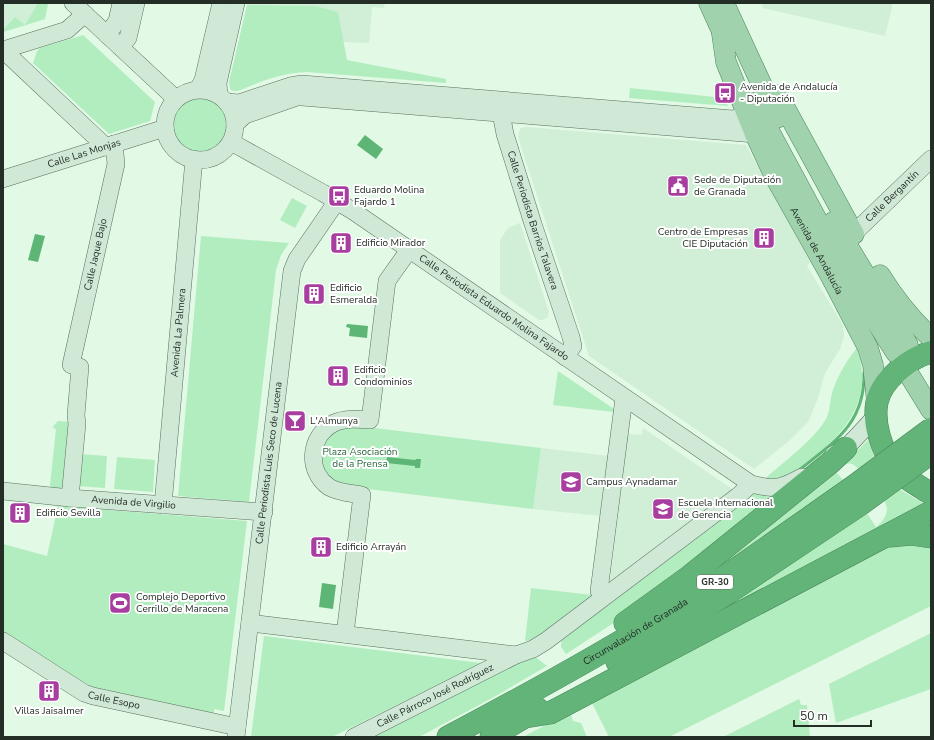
<svg xmlns="http://www.w3.org/2000/svg" width="934" height="740" font-family="'Nunito Sans',sans-serif">
<style>
.built{fill:#d0efd6}
.green{fill:#b2edbf}
.water{fill:#5eb676}
.lines{fill:none;stroke-linecap:round;stroke-linejoin:round}
.stream{stroke:#5eb676;stroke-width:3}
.secondary-casing{stroke:#5b705f;stroke-width:18}
.primary-casing{stroke:#4c855b;stroke-width:21}
.highway-casing{stroke:#4c855b;stroke-width:23}
.secondary{stroke:#d0e8d6;stroke-width:17}
.primary{stroke:#a1d2ae;stroke-width:20}
.highway{stroke:#62b478;stroke-width:22}
.highway-bridge-casing{stroke:#4c855b;stroke-width:23;stroke-linecap:butt}
.highway-bridge{stroke:#62b478;stroke-width:22}
.labels{text-anchor:middle;dominant-baseline:central;stroke-width:4;stroke-linejoin:round;paint-order:stroke}
.shield{fill:#fff;stroke:#666c67;stroke-width:1}
.shield-label{font-size:9px;font-weight:bold;fill:#242d26}
.poi-label{font-size:10px;fill:#242d26;stroke:#fff;text-anchor:start}
.street-label{font-size:10px;fill:#242d26;stroke:#fff}
.park-label{font-size:10px;fill:#28663b;stroke:#fff}
</style>
<rect width="100%" height="100%" fill="#e1f9e5"/>
<path class="built" d="M3 3H47L48 4 45 19 3 32Z
M247 3H385L384 8 372 7 369 43 343 42 337 12 316 6 247 5Z
M761 3H893L885 36 763 8Z
M526 127 746 145 810 262 807 266 843 325 844 336 840 349 825 373 818 398 808 422 789 441 754 469 589 356 518 137 519 132 521 128Z
M520 223 549 312 547 318 542 320H539L500 293V240L508 228Z
M643 428 732 489 610 581 628 434 642 435Z
M541 448 609 456 601 516 533 509Z"/>
<path class="green" d="M38 3 48 4 45 19 3 32V30L15 17 25 25Z
M247 5 316 6 338 12 347 60 446 79V83L307 72C281 73 262 81 238 91H233L230 89 229 82Z
M83 35 155 102 150 121 109 134 33 63 37 51 40 48Z
M630 88 724 98 728 106 629 98Z
M173 125a27 27 0 1 1 54 0a27 27 0 1 1-54 0Z
M292 198 307 206 295 228 280 220Z
M201 236 289 243 281 255 276 270 249 502 178 496Z
M857 348C879 415 827 446 782 483L762 481C780 465 817 438 827 417 830 410 830 401 832 393 837 377 846 361 857 348Z
M558 371 614 409V412L553 405Z
M58 421 71 422 63 489 51 488 50 485 56 429 53 428 54 425Z
M349 425 541 448 533 509 343 486 333 482 322 468 320 449 330 432Z
M868 440 875 459 899 489 928 506 660 650 866 512 876 527C882 522 887 516 887 508 886 506 885 501 884 499 881 493 858 466 852 464 845 462 841 467 835 471L844 481 727 563 666 600 859 449Z
M79 454 107 456 105 488 76 486Z
M117 457 155 460 153 492 114 489Z
M753 489 765 494 768 498 766 503 680 574 612 624 566 654 561 647 562 636Z
M58 506 247 521 224 711 214 709V714L97 690 3 633V544L47 556Z
M901 545H921L931 549V606L669 737H609L589 697 886 547Z
M531 588 592 595 589 599 534 640 525 641Z
M931 633V689L836 723 829 684Z
M264 636 481 663 332 737H251Z
M534 656 547 666 494 697 419 737H362Z
M799 699 801 705H807L810 737H723Z
M570 712 573 721 581 723 587 737H523Z"/>
<path class="water" d="M365 135 383 149 376 159 357 145Z
M35 234 45 236 38 262 28 260Z
M347 324 368 326 367 338 349 336 350 328 346 327Z
M387 457 415 460 416 459H421L420 468H415V466L386 463Z
M322 583 336 585 333 609 319 607Z"/>
<g class="lines">
<path class="stream" d="M798 471C834 442 865 424 864 373"/>
<g class="secondary-casing">
<g id="secondary">
<path d="M73 3 176 99"/>
<path d="M107 35 117 21 121 3"/>
<path d="M120 47 128 38 136 3"/>
<path d="M3 50 106 147"/>
<path d="M3 50 67 30 85 14"/>
<path d="M198 89 203 80 221 3"/>
<circle cx="200" cy="125" r="35"/>
<path d="M219 95 218 83 220 74 236 3"/>
<path d="M227 102 239 103 290 86 302 84 733 119 746 115"/>
<path id="s1" d="M502 102 501 113 505 134 533 224 571 337 573 346 565 357"/>
<path d="M235 124 245 115 297 97H302L755 134"/>
<path id="s2" d="M231 142 323 193 353 211 751 484C775 490 780 489 802 477"/>
<path id="s3" d="M3 179 165 128"/>
<path id="s4" d="M854 233 931 159"/>
<path d="M834 454 846 448 877 415"/>
<path id="s5" d="M3 491 70 498 264 512"/>
<path id="s6" d="M70 498 77 424 76 415 80 367 71 365 116 164 114 144"/>
<path id="s7" d="M163 505 194 159"/>
<path d="M603 597 599 591 624 398"/>
<path d="M250 623 516 655 533 649 546 641 738 496 751 484"/>
<path d="M345 634 362 495C351 493 339 493 329 487 306 471 309 436 334 423 345 418 358 419 370 420L387 281 409 250"/>
<path id="s8" d="M3 641 84 693 93 696 237 727"/>
<path id="s9" d="M236 737 292 271 297 259 337 201"/>
<path id="s10" d="M354 737 516 655"/>
</g>
</g>
<g class="primary-casing">
<g id="primary">
<path d="M709 3 728 45"/>
<path d="M724 3 777 118"/>
<path id="s11" d="M722 34 726 62 755 134 774 175 829 273 868 348 873 365 877 402"/>
<path d="M778 95 854 234"/>
<path d="M754 103 823 231 854 286 896 353"/>
<path d="M833 222 908 345"/>
<path d="M880 275C894 298 911 319 931 338"/>
<path d="M910 376 931 410"/>
</g>
</g>
<g class="highway-casing">
<g id="highway">
<path d="M931 352C910 358 882 379 877 402 873 423 881 449 894 466 902 477 916 484 928 492H931"/>
<path d="M890 536 911 534 931 537"/>
<path d="M625 623 690 576 830 463 846 448"/>
<path d="M617 662 728 593 861 504"/>
<path d="M525 717 550 713 931 512"/>
<path id="s12" d="M448 737C540 688 633 637 721 579 764 550 807 519 850 489"/>
<path d="M491 737 538 709"/>
</g>
</g>
<use href="#secondary" class="secondary"/>
<use href="#primary" class="primary"/>
<use href="#highway" class="highway"/>
<g class="highway-bridge-casing">
<path id="highway-bridge" d="M850 489 931 429
M861 504 931 453"/>
</g>
<use href="#highway-bridge" class="highway-bridge"/>
</g>
<defs>
<g id="bus-square" transform="scale(1.15)"><rect x="-9" y="-9" width="18" height="18" rx="4" fill="#a83e9f" stroke="#fff"/><path d="M-5-6H5V4H4V6H2V4H-2V6H-4V4H-5ZM-3.5-4V0h7V-4ZM-3.5 1.2v1.5H-2V1.2ZM2 1.2v1.5H3.5V1.2Z" fill="#fff"/></g>
<g id="civic-square" transform="scale(1.15)"><rect x="-9" y="-9" width="18" height="18" rx="4" fill="#a83e9f" stroke="#fff"/><path d="M-.6-6.5H3V-4.5H.6V-3L4-1V1h2V6H-6V1h2V-1L-.6-3ZM-1.2 2.5V6h2.4V2.5Z" fill="#fff"/></g>
<g id="building-square" transform="scale(1.15)"><rect x="-9" y="-9" width="18" height="18" rx="4" fill="#a83e9f" stroke="#fff"/><path d="M-4-6H4V6H1V3H-1V6H-4ZM-2.5-4.3h1.7v1.8h-1.7ZM.8-4.3h1.7v1.8H.8ZM-2.5-1h1.7V.8h-1.7ZM.8-1h1.7V.8H.8Z" fill="#fff"/></g>
<g id="bar-square" transform="scale(1.15)"><rect x="-9" y="-9" width="18" height="18" rx="4" fill="#a83e9f" stroke="#fff"/><path d="M-6-5H6L.8 .8V4.5H3.5V6h-7V4.5H-.8V.8Z" fill="#fff"/></g>
<g id="university-square" transform="scale(1.15)"><rect x="-9" y="-9" width="18" height="18" rx="4" fill="#a83e9f" stroke="#fff"/><path d="M0-5L7-2L0 1L-7-2ZM-4 1L0 2.5L4 1V4Q0 6-4 4Z" fill="#fff"/></g>
<g id="stadium-square" transform="scale(1.15)"><rect x="-9" y="-9" width="18" height="18" rx="4" fill="#a83e9f" stroke="#fff"/><path d="M0-5a6.5 5 0 1 0 0 10a6.5 5 0 1 0 0-10ZM-3.5-1.8h7v3.6h-7Z" fill="#fff"/></g>
</defs>
<g fill-rule="evenodd">
<use href="#bus-square" x="725" y="93"/>
<use href="#civic-square" x="678" y="186"/>
<use href="#bus-square" x="339" y="196"/>
<use href="#building-square" x="764" y="238"/>
<use href="#building-square" x="341" y="243"/>
<use href="#building-square" x="314" y="294"/>
<use href="#building-square" x="338" y="376"/>
<use href="#bar-square" x="295" y="421"/>
<use href="#university-square" x="571" y="482"/>
<use href="#university-square" x="663" y="509"/>
<use href="#building-square" x="20" y="513"/>
<use href="#building-square" x="321" y="547"/>
<use href="#stadium-square" x="120" y="603"/>
<use href="#building-square" x="49" y="691"/>
</g>
<g class="labels">
<rect class="shield" x="697" y="575" width="36" height="14" rx="3"/>
<g class="shield-label">
<text x="715" y="582">GR-30</text>
</g>
<g class="poi-label">
<text x="740" y="87">Avenida de Andalucía<tspan x="740" dy="12">- Diputación</tspan></text>
<text x="694" y="180">Sede de Diputación<tspan x="694" dy="12">de Granada</tspan></text>
<text x="354" y="190">Eduardo Molina<tspan x="354" dy="12">Fajardo 1</tspan></text>
<text x="748" y="232" text-anchor="end">Centro de Empresas<tspan x="748" dy="12">CIE Diputación</tspan></text>
<text x="356" y="243">Edificio Mirador</text>
<text x="330" y="288">Edificio<tspan x="330" dy="12">Esmeralda</tspan></text>
<text x="354" y="370">Edificio<tspan x="354" dy="12">Condominios</tspan></text>
<text x="310" y="421">L'Almunya</text>
<text x="586" y="482">Campus Aynadamar</text>
<text x="678" y="503">Escuela Internacional<tspan x="678" dy="12">de Gerencia</tspan></text>
<text x="36" y="513">Edificio Sevilla</text>
<text x="336" y="547">Edificio Arrayán</text>
<text x="136" y="597">Complejo Deportivo<tspan x="136" dy="12">Cerrillo de Maracena</tspan></text>
<text x="49" y="711" text-anchor="middle">Villas Jaisalmer</text>
</g>
<g class="street-label">
<text stroke="none"><textPath href="#s3" startOffset="85">Calle Las Monjas</textPath></text>
<text stroke="none"><textPath href="#s4" startOffset="53">Calle Bergantín</textPath></text>
<text stroke="none"><textPath href="#s1" startOffset="123">Calle Periodista Barrios Talavera</textPath></text>
<text stroke="none"><textPath href="#s11" startOffset="238">Avenida de Andalucía</textPath></text>
<text stroke="none"><textPath href="#s6" startOffset="254">Calle Jaque Bajo</textPath></text>
<text stroke="none"><textPath href="#s2" startOffset="311">Calle Periodista Eduardo Molina Fajardo</textPath></text>
<text stroke="none"><textPath href="#s7" startOffset="173">Avenida La Palmera</textPath></text>
<text stroke="none"><textPath href="#s9" startOffset="276">Calle Periodista Luis Seco de Lucena</textPath></text>
<text stroke="none"><textPath href="#s5" startOffset="131">Avenida de Virgilio</textPath></text>
<text stroke="none"><textPath href="#s12" startOffset="215">Circunvalación de Granada</textPath></text>
<text stroke="none"><textPath href="#s10" startOffset="91">Calle Párroco José Rodríguez</textPath></text>
<text stroke="none"><textPath href="#s8" startOffset="127">Calle Esopo</textPath></text>
</g>
<g class="park-label">
<text x="360" y="452">Plaza Asociación<tspan x="360" dy="12">de la Prensa</tspan></text>
</g>
</g>
<rect width="934" height="740" fill="none" stroke="#242d26" stroke-width="8"/>
<path d="M794 720v6h77v-6" fill="none" stroke="#242d26" stroke-width="2"/>
<text x="800" y="720" font-size="12" fill="#242d26" stroke="#ffffff" stroke-width="3" paint-order="stroke">50 m</text>
</svg>
